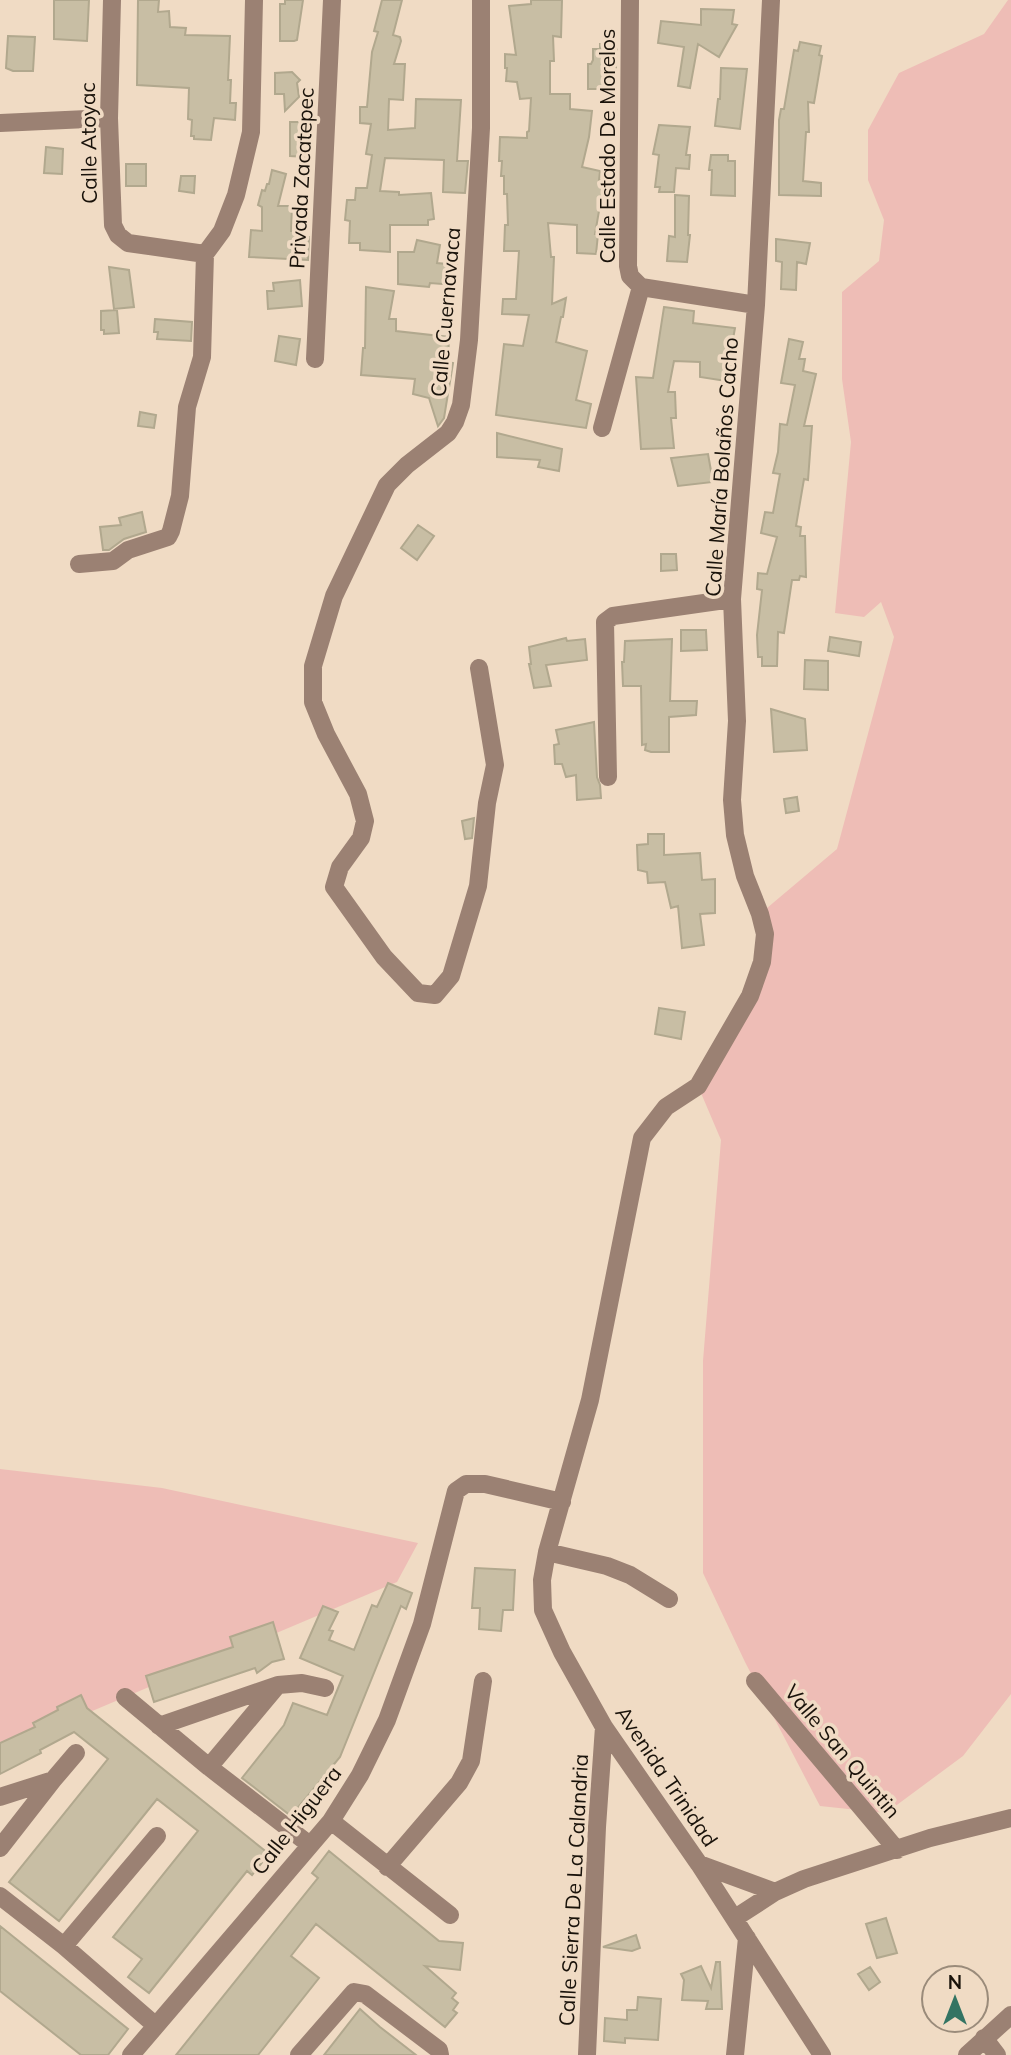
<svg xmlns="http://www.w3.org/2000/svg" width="1011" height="2055" font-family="Mulish,sans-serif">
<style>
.green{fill:#eebdb6}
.building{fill:#c8bea4;stroke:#b1a88e;stroke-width:2}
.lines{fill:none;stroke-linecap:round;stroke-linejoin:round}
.minor{stroke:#9b8173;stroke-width:18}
.labels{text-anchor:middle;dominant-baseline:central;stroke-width:7;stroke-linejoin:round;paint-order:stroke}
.street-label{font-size:21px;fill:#19120a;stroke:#f0dbc4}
</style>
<rect width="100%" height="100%" fill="#f0dbc4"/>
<path class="green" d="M1008 0H1011V1694L963 1756 886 1813 820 1806 745 1662 703 1573V1361L721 1140 698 1086 750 996 760 914 837 849 894 637 881 602 864 617 835 613 851 442 842 379V292L879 261 884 220 868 180V130L899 73 984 34Z
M0 1469 162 1488 418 1543 397 1582 0 1750Z"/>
<path class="building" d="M54 0H89L87 41 54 39Z
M138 0H159L158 12 169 11 170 27 186 28 185 35 230 36 228 80H231L230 103H236L235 120 214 118 211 140 194 139V136H191L192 120 188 119 189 88 137 85Z
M285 0H303L297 40 294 41H280V4H285Z
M382 0H402L393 35 400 37 401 41 394 64H405L403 100 389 99 388 130 415 128 416 99 461 100 457 161H468L465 193 443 192 444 160 385 158 380 191 399 192V195L431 193 434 219 428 220V225H390V252L360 250V243H349L350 221 345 220 347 200H355L356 188H367L372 155 366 154 371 124 360 123V107H367L372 52 378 32 374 31Z
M531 0H562L561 37 553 36 554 61H550V94H570V109L592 111 589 137 582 167 600 171 599 180 604 182 595 234H598L596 254 577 253V225L548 223 551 257H554L552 304 566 298 563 317H561L556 342 587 351 576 400 591 404 586 428 496 415 504 344 523 346 529 315 502 314 503 299H516L519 251H504L505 225H508L507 194H504V176H501L502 161H499L500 137 527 138V132L529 131 531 98 520 99 517 82 506 81 507 68H505V54L516 55 509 6 531 4Z
M701 9 734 10 732 24 737 25 719 57 698 44 690 88 678 86 684 47 658 43 661 21 701 25Z
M8 36 35 37 33 71H13L6 68Z
M800 42 821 46 819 55 822 56 814 103 808 102 809 132H806L803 181 821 183V196L779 195V120L781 109H784L794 50 798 51Z
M600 44H617L615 89H588V64H591L593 60V49H600Z
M721 68 747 69 740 129 715 126 718 99H720Z
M292 72 300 80 297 83 299 97 285 111 284 94H275V73Z
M290 122H311V148H305V157L290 156Z
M659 125 690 127 686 155H690L689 169 676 168 674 192H659L660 187H655L659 155 653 154Z
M46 147 63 149 62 174 44 173Z
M711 155H728V161H735V196L711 195 712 170H709Z
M126 164H146V186H126Z
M272 170 286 174 278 206H292L291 231H299V237H309L308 260 249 257 251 230 262 231V207L258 205 262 190 265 191 267 184H269Z
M181 176H195L194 193 179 191Z
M675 195 689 196 688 235H690L687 262 667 261 669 236 675 237Z
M776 239 810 243 806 264 797 262 796 290 781 289 782 262 776 261Z
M417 240 440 245 437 263 457 265 455 285 430 283 429 287 398 284V252H414Z
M109 267 129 270 134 307 114 309Z
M300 280 302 306 268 309 267 291H274L273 283Z
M366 287 394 291 389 319H396V331L449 337 448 362 453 363 444 418 438 426 429 398 413 394 415 379 361 375 363 348H365Z
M664 307 694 311 693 323 735 328 733 339H738L733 382 700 377V362L674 361 668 392H675L676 418H671L674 448 641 449 636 377 653 378Z
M117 310 119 333 104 334V330H101V311Z
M155 319 192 322 191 341 157 339 158 332H154Z
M279 336 300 339 296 365 275 361Z
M789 339 803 342 799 359H805L803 371 816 374 804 426H812L808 480 804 479 796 526 801 527 800 536H805L806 577 800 576 799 580H792L784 633 778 632 777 666H762V657H758L757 635 762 590 757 589 758 573 767 574 777 537 761 533 765 512 773 513 780 474 773 473 778 452 780 424 787 425 795 385 781 383Z
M140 412 156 415 154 428 138 426Z
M497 433 562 449 559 471 538 467 540 460 497 457Z
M708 454 713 482 678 486 671 458Z
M142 512 146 532 124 539 109 550H103L100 527 121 525 119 518Z
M418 525 434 536 417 560 401 548Z
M661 554H676L677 570 661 571Z
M681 630H706L707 650 681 651Z
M830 637 861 642 859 656 828 651Z
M566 638 567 641 585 639 587 660 546 665 551 686 534 688 529 664H531L529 647Z
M672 639 670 701H697L696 715 669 717V752H651L645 750 646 744 642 745 641 686H623L622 662H624L625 641Z
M805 660 828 661V690L804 689Z
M771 709 805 719 807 750 774 752Z
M594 722 597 777 600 785 601 798 577 800 576 775 566 777 562 764H555L554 745 559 744 556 730Z
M797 797 799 811 786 813 784 799Z
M474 818 472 838 465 839 462 821Z
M648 834H664V855L700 853 702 880 715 879V913L700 914 704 945 682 948 678 906 671 908 665 882 648 883 647 872 638 870 637 845 648 844Z
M659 1008 685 1012 681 1039 655 1034Z
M475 1568 515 1570 513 1610H503L501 1631 479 1629 480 1608H472Z
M388 1583 412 1593 406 1609 401 1606 340 1757 291 1816 242 1778 284 1725 293 1703 327 1715 343 1676 300 1658 323 1606 338 1612 329 1630 333 1631 329 1640 354 1650 372 1605 377 1607Z
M273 1622 284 1659 272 1662 257 1673 255 1668 154 1702 146 1676 233 1647 230 1637Z
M81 1695 87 1708 269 1854 252 1875 247 1871 149 1993 128 1977 142 1959 113 1937 198 1831 157 1799 59 1921 9 1882 108 1759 74 1732 40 1750 41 1753 0 1774V1743L35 1727 33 1723 58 1710 57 1707Z
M329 1851 439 1941 463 1943 460 1970 425 1966 456 1993 452 1998 458 2003 453 2010 457 2013 445 2027 316 1924 291 1956 319 1978 258 2055H176L318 1878 312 1873Z
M886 1918 897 1953 877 1958 866 1924Z
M0 1926 128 2029 108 2055H81L0 1991Z
M636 1935 640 1948 632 1951 603 1947Z
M716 1962H720L722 2009H706L708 2001 682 2000 684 1980 681 1974 701 1966 711 1988Z
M870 1967 880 1982 869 1990 858 1974Z
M638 1997 661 1999 658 2040 625 2038V2043L604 2041 605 2018 627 2020V2010H637Z
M360 2009 380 2027 416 2055H324Z"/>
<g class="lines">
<path class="minor" d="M112 0 109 118 113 225 118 235 128 243 205 254
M630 0 628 266 630 276 641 287
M771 0 756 305 732 599 737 721 732 800 735 835 745 876 760 914 765 934 762 962 750 996 698 1086 666 1107 642 1138 590 1400 547 1552 542 1580 543 1610 562 1652 604 1727 699 1864 822 2055
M0 123 109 118
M641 287 756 305
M315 359 332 0
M602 428 641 287
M79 564 113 561 128 550 168 537 171 531 180 496 187 407 202 357 205 254 222 231 236 195 251 132 254 0
M479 668 495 765 487 803 478 886 451 976 435 995 418 993 384 957 334 887 340 867 361 838 365 821 358 794 326 734 313 702V666L334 596 387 485 407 465 448 433 455 422 461 405 469 340 481 128V0
M608 777 605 622 613 616 732 599
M547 1552 607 1566 630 1575 669 1599
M755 1681 897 1850
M125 1697 209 1767 310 1845
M159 1726 278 1685 302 1683 325 1688
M209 1767 277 1686
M0 1797 53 1780 76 1753
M331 1821 450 1915
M0 1848 53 1780
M699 1864 775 1892
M387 1867 459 1783 471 1761 483 1681
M0 1896 64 1946 155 2025
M735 1918 775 1892 804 1879 930 1838 1011 1818
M64 1946 157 1836
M984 2038 997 2055
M131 2055 331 1821 360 1775 387 1720 422 1624 456 1491 466 1484H485L562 1502
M299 2055 354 1992 365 1994 439 2050 440 2055
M587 2055 597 1827 604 1727
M735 2055 747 1938
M967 2055 1011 2015"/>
</g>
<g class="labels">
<g class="street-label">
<text transform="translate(88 143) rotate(-91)">Calle Atoyac</text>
<text transform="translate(607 146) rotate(-90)">Calle Estado De Morelos</text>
<text transform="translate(301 178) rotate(-87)">Privada Zacatepec</text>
<text transform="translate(445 312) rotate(-85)">Calle Cuernavaca</text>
<text transform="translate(721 467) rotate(-86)">Calle María Bolaños Cacho</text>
<text transform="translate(843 1751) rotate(50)">Valle San Quintin</text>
<text transform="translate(667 1776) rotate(56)">Avenida Trinidad</text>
<text transform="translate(296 1820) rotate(-52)">Calle Higuera</text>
<text transform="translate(573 1890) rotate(-87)">Calle Sierra De La Calandria</text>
</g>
</g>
<g transform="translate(955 1999)"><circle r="33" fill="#f0dbc4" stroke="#9a8b7a" stroke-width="2"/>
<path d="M0-5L12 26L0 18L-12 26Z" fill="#337463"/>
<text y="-10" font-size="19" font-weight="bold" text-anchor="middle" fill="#19120a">N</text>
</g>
</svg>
